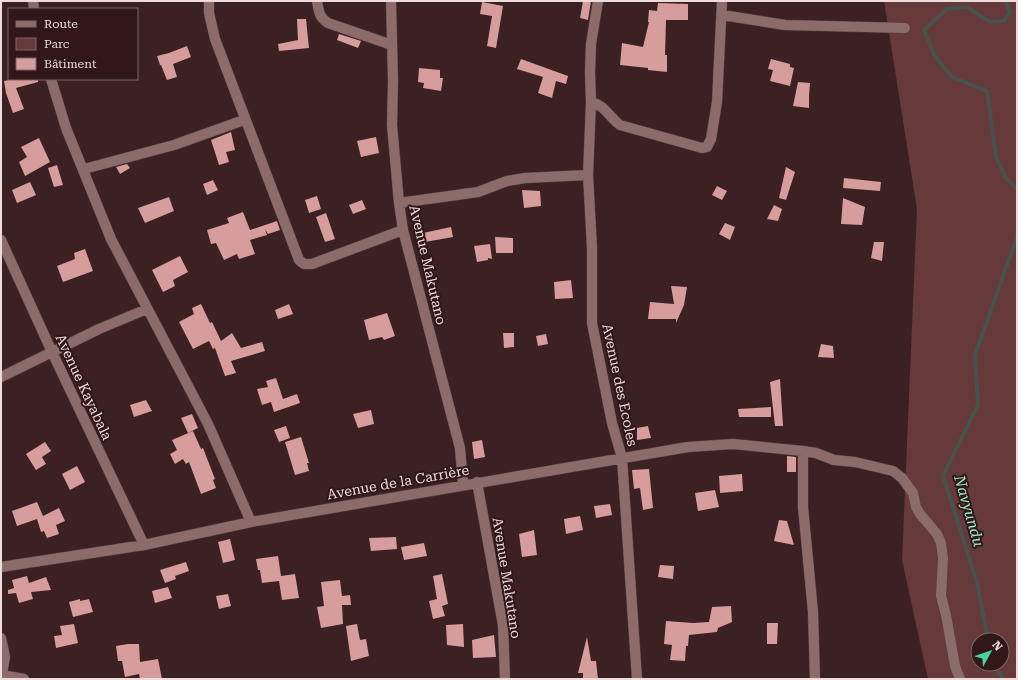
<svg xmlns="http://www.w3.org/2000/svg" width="1018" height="680" font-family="'Roboto Serif',serif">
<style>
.green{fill:#66393a;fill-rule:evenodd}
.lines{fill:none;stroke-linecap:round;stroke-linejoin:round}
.stream{stroke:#47524b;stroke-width:4}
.building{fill:#d79c9c}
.minor-casing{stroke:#574041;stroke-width:11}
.minor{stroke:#8c6b6b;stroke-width:10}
.labels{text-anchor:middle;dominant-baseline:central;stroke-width:4;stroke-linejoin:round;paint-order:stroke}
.street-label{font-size:14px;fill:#eedbdb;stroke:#311718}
.water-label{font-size:15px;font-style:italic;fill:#95edc6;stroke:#311718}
</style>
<rect width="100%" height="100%" fill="#3c2122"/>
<path class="green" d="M884 1H1017V679H928L902 560 917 209ZM978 640H1002V664H978Z"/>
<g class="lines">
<path class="stream" d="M1005 1 1010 12 1004 21 990 22 967 7 947 9 924 30 934 55 952 77 987 91 996 157 1006 178 1017 189
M988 640 977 582 943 476 978 405 975 355 1016 240 1017 233
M993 664 1003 679"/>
</g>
<path class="building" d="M583 1H591L588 20 580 18Z
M482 2 503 6 496 48 487 46 492 16 480 14Z
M658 3 688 4V20H666L665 55H667V72L648 70V68L620 65 622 43 643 47 649 22H648L649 10 657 11Z
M297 19H306L309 48 279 51 278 44 298 40Z
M339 34 361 41 358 48 337 40Z
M187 46 191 57 173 64 177 77 167 80 161 65H160L157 56 169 53Z
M521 59 568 76 566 84 556 81 552 98 538 93 543 77 517 69Z
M771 59 790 64V67L794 68 790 86 770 81 773 70 768 69Z
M419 68 440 70V78H443L441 91 423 88 424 83 418 82Z
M14 79H38V82L16 88 24 109 13 113 6 93 4 81Z
M798 82 810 83 809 96V108L793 106Z
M231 132 235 150 226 152 229 162 219 165 211 140Z
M376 137 379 153 361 157 357 141Z
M39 138 50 162 25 176 19 162 27 157 21 147Z
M127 164 130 168 120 174 116 167Z
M57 165 63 185 54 187 48 168Z
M786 167 795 172 786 200 779 198Z
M844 178 881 182 880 191 843 188Z
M213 180 218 190 207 195 203 184Z
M30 182 36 195 17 203 12 190Z
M717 186 727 191 722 200 712 195Z
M522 190 540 191 541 206 524 208Z
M317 196 321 209 309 213 305 200Z
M169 197 174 211 145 223 138 208Z
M843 198 865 207 862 225 841 224Z
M362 200 366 209 353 214 349 205Z
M774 205 782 209 778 221 767 219Z
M243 212 250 230 277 221 280 230 268 234 265 229 267 235 250 240 255 254 239 259 237 254 224 260 216 243 211 244 207 230 229 223 227 218Z
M326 213 335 239 325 242 316 217Z
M725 223 735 227 730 240 719 234Z
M451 227 453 237 425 242 423 233Z
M495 237 513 238V253H496Z
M874 242H884L882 261 871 258Z
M490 244 492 259 488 258V260L477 262 474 246Z
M85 249 93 271 63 282 57 266 75 259 74 253Z
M180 256 188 272 173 280 175 286 163 292 152 270Z
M571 280 573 298 555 299 554 282Z
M671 286 687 287 684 305 676 323V319H648L650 302 674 304Z
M201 304 210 323 212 322 221 341 232 333 241 348 262 342 265 351 231 361 236 373 225 376 215 348 213 349 209 341 193 349 179 322 194 314 192 308Z
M289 304 293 314 278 319 275 310Z
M387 313 395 336 384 340 382 337 369 340 364 320Z
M503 333H514V347L504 348Z
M546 334 548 344 538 346 536 336Z
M821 344 833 346 834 358 818 357Z
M276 378 283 399 297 394 300 403 274 412 271 402 262 405 257 389 268 387 266 381Z
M780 379 783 426H775L770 382Z
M146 400 152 411 134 417 130 405Z
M771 407V417H739L738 409Z
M371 410 374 424 358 428 353 414Z
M192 414 198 428 188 433 181 418Z
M286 426 290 438 279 442 274 430Z
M648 426 651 438 637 440V428Z
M193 431 201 449 203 448 215 479 213 480 216 488 201 494 189 462 186 464 183 459 175 464 170 454 177 450 172 440Z
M301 437 309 463H307L309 471 295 475 285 442Z
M482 440 485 457 474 459 472 442Z
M45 442 51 451 42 457 46 464 36 470 26 454Z
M787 456 796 457V472H787Z
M77 466 85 482 70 490 62 474Z
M649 469 653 508 643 510 640 488 634 489 632 470Z
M742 474 743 491 720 493 719 476Z
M715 490 719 507 698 511 695 493Z
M37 502 43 516 59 508 65 521 56 525 59 534 47 538 44 531 41 532 37 519 17 526 12 511Z
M610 504 612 515 596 518 594 506Z
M580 516 583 530 566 534 564 519Z
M779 520 787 521 794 545 774 541Z
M534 530 537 555 522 557 519 534Z
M396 537 397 549 371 551 369 538Z
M230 539 235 560 223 563 218 542Z
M424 543 427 556 404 560 401 547Z
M278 556 281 576 295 574 299 598 282 600 279 581 262 583 260 570H258L256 559Z
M186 562 189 571 175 576 176 579 165 583 160 570Z
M660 565 674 566 673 579 658 577Z
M442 574 448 604 442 606 445 616 433 619 429 601 437 599 433 576Z
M27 576 29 583 46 577 51 590 31 592 33 599 19 603 16 593 8 594V590L14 588 12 580Z
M340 580 342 596 350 595 351 605H342L343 624 321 628 317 607 324 606 321 582Z
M168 587 172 598 155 603 152 591Z
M228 594 231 606 219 609 216 596Z
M80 599V601L89 599 93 612 73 617 69 602Z
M731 606 732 622 718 628 717 632 689 635 688 646H686L685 661 670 660 672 645 664 644 666 621 693 623 709 622 712 607Z
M767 623H778L777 644H767Z
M74 624 78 643 56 648 54 636 62 635 60 626Z
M357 624 360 640 366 639 369 656 351 661 346 626Z
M463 624 464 647 447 645 446 625Z
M494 635 496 657 473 658 472 640Z
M587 637 591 661H596L598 679H583V673H578Z
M128 644H139L140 662 158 659 162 679H140L139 674 125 677 122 661H118L116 646Z"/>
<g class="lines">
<g class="minor-casing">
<path id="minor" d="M33 1 34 9
M209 1V13L215 39 299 260 304 264H312L403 230
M317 1C319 12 319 17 328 23L392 45
M391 1 393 81 392 125 399 203 403 230 460 448 463 484
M598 1 591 44 590 72 591 102 588 175 592 248V323L612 423 622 458 637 679
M722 15 785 25 905 28
M51 79 66 128 111 239 208 424 251 522
M591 102C605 105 609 117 620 125L702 148 707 147 711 139 717 102 722 1
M84 169 174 145 244 120
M399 203 478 192 507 181 525 178 588 175
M1 240 52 352 144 545
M1 377 99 329 147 309
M803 451V507L813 612 815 679
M477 482 503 625 505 679
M1 567 144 545 251 522 688 447 733 444 803 451 816 453 834 460 855 462 893 471 902 478 913 493 916 507 920 514 937 534 941 543 943 558 941 596 946 615 955 666 960 679
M1 638 5 657 1 679
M2 675 24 679"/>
</g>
<use href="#minor" class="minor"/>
</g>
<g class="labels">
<g class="street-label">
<text transform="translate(428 265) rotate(77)">Avenue Makutano</text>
<text transform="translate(620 385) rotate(78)">Avenue des Ecoles</text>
<text transform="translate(84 387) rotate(65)">Avenue Kayabala</text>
<text transform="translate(398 482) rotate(-10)">Avenue de la Carrière</text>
<text transform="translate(507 578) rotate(81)">Avenue Makutano</text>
</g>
<g class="water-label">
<text transform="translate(969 511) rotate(74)">Navyundu</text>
</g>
</g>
<rect width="1018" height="680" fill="none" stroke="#eedbdb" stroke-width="4"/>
<rect x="8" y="8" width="130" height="72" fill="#311718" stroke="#7d6566"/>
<rect x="16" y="21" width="20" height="6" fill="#8c6b6b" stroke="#7d6566"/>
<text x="44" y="28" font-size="12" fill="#eedbdb">Route</text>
<rect x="16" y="38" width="20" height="12" fill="#66393a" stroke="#7d6566"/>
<text x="44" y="48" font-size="12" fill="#eedbdb">Parc</text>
<rect x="16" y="58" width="20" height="12" fill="#d79c9c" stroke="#7d6566"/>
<text x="44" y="68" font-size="12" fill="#eedbdb">Bâtiment</text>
<g transform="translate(990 652) rotate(50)"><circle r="19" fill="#311718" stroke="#7d6566"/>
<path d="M0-3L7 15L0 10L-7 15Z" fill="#44d4a0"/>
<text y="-6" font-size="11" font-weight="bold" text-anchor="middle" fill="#eedbdb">N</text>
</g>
</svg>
